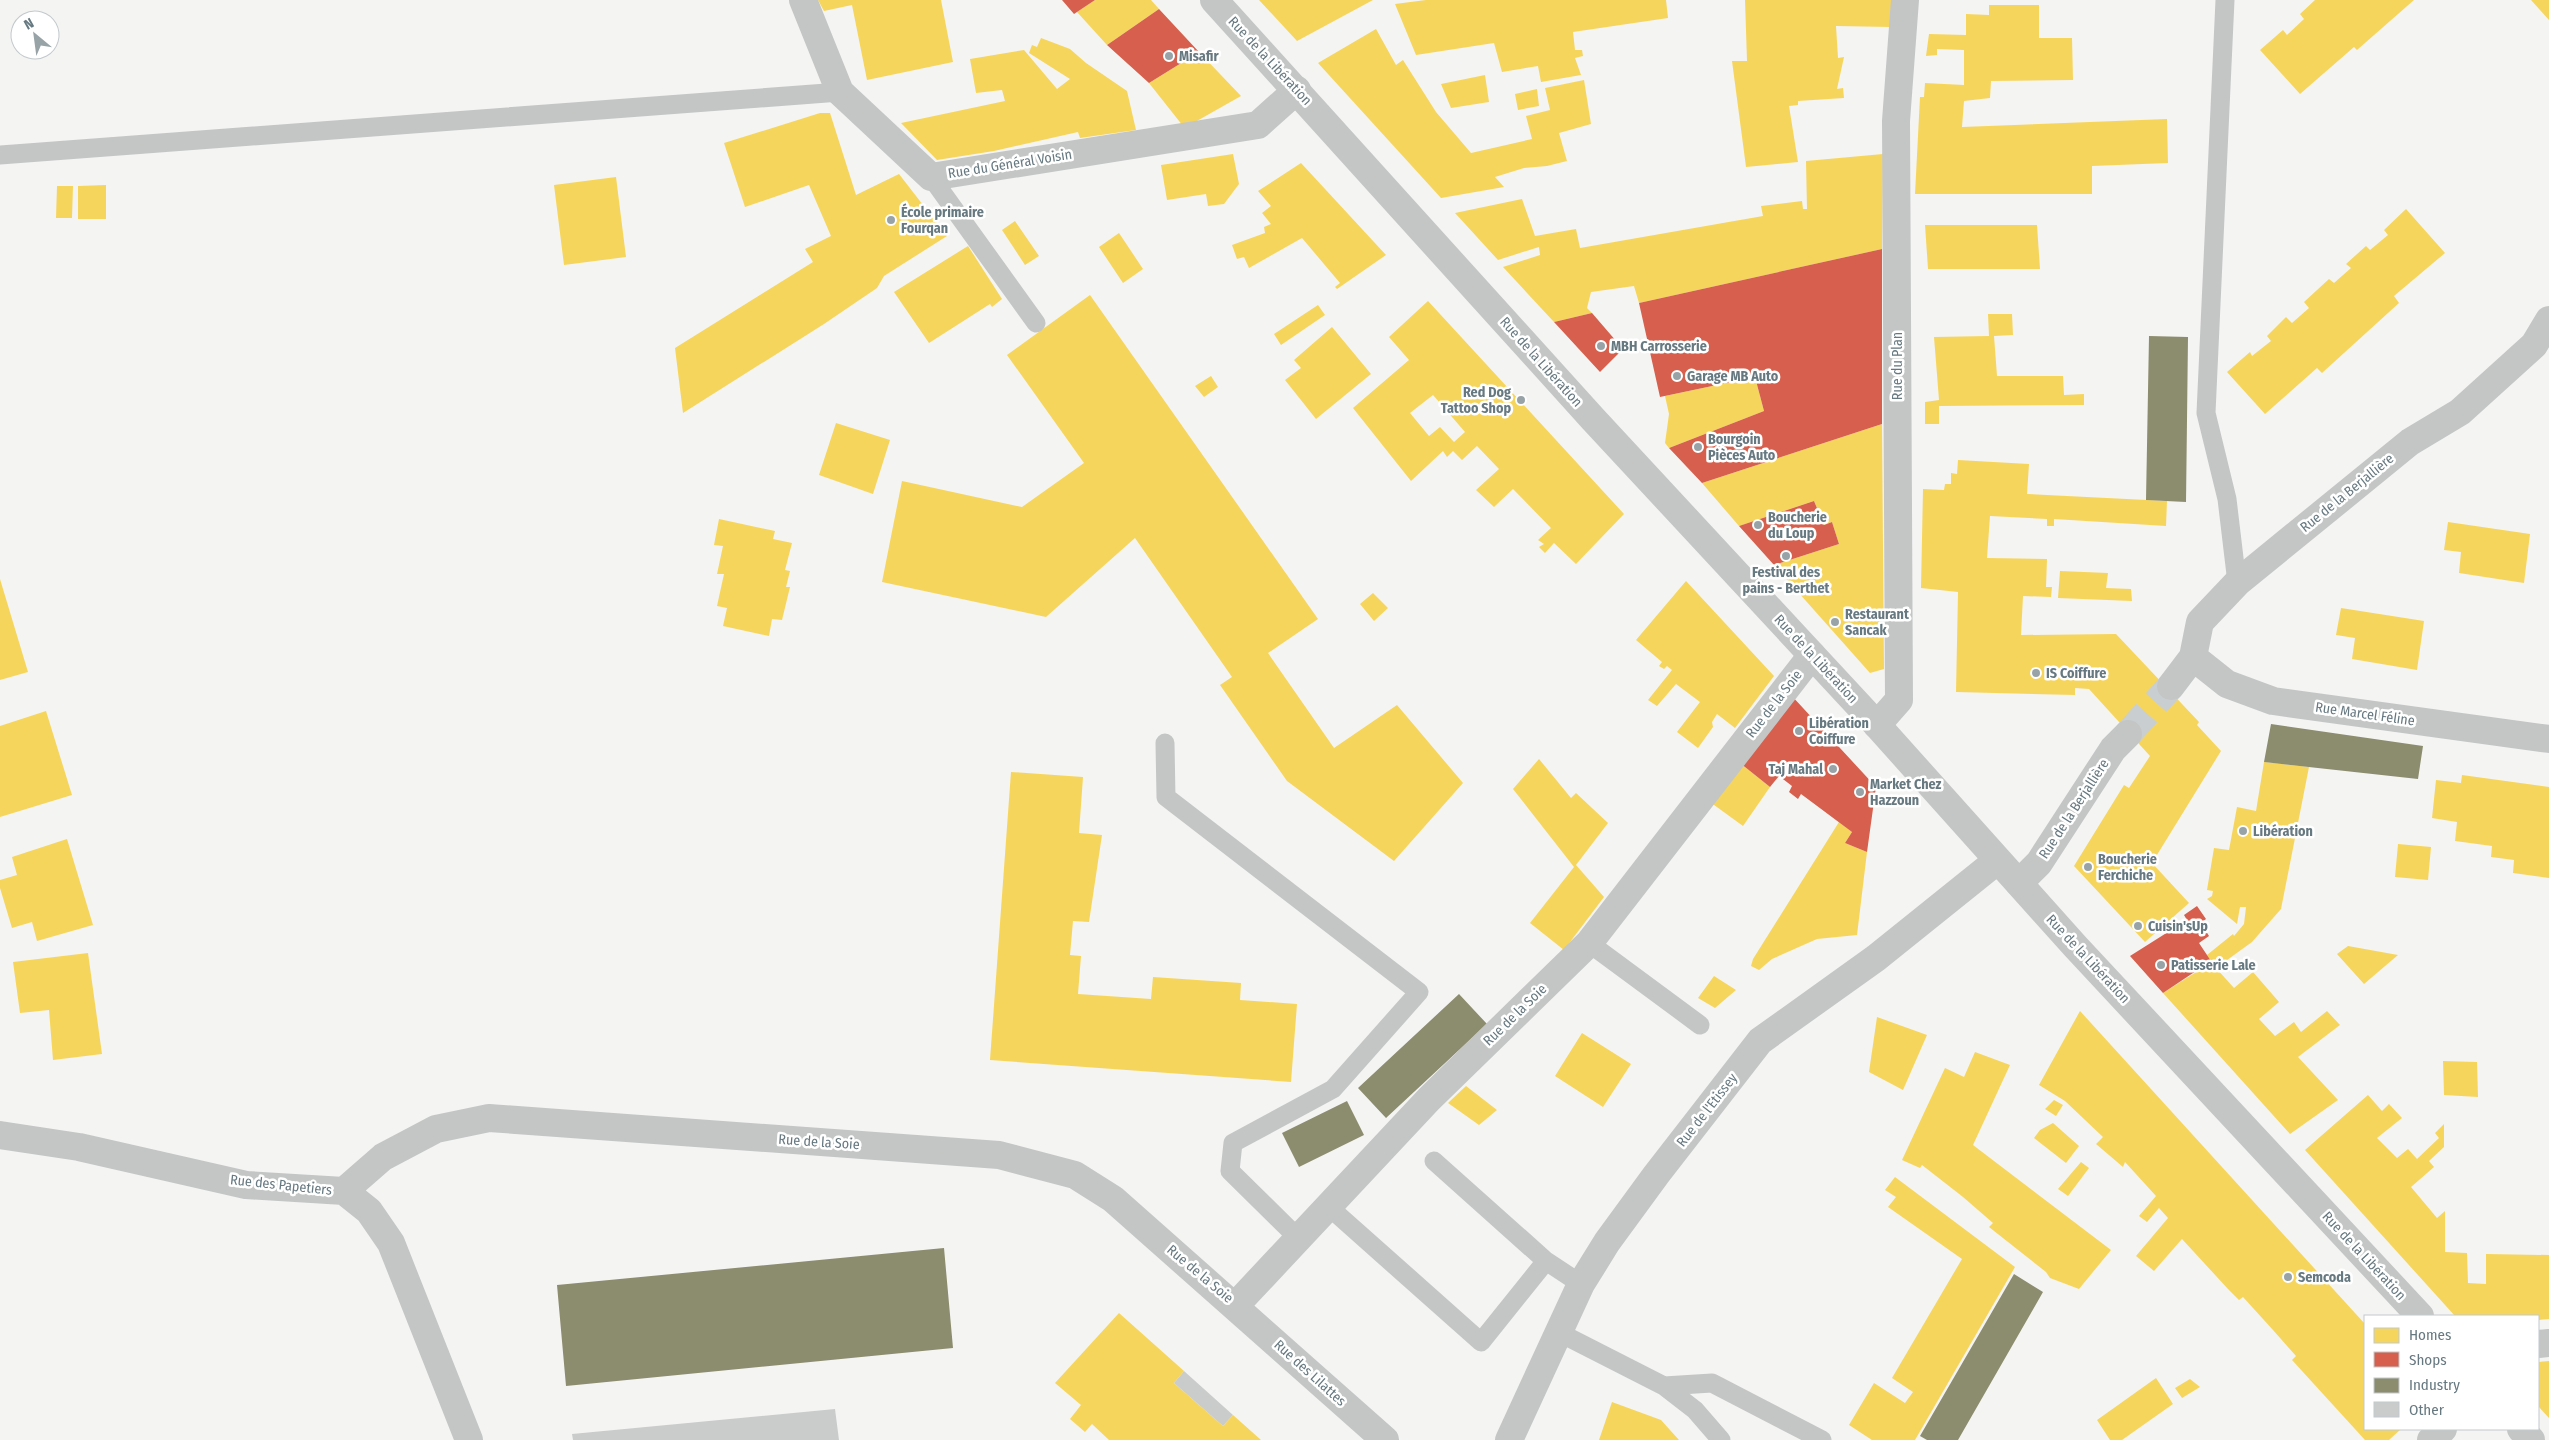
<svg xmlns="http://www.w3.org/2000/svg" width="2549" height="1440" font-family="'Fira Sans Condensed',sans-serif">
<style>
.homes{fill:#f6d55c;fill-rule:evenodd}
.shops{fill:#d6604d}
.industry{fill:#8c8c6e}
.building{fill:#cacccc}
.lines{fill:none;stroke-linecap:round;stroke-linejoin:round}
.minor-tunnel{stroke:#c9cfd0;stroke-width:28;stroke-dasharray:28 14;stroke-linecap:butt}
.service{stroke:#c4c6c6;stroke-width:19}
.minor{stroke:#c4c6c6;stroke-width:28}
.tertiary{stroke:#c4c6c6;stroke-width:28}
.poi-dot{fill:#98a3a8;stroke:#fff;stroke-width:2}
.labels{text-anchor:middle;dominant-baseline:central;stroke-width:5;stroke-linejoin:round;paint-order:stroke}
.poi-label{font-size:14px;font-weight:bold;fill:#667880;stroke:#fff;text-anchor:start}
.street-label{font-size:14px;fill:#667880;stroke:#fff}
</style>
<rect width="100%" height="100%" fill="#f4f4f3"/>
<path class="homes" d="M818 0H941L953 62 867 80 852 5 824 11Z
M1095 0H1151L1159 9 1107 45 1077 12Z
M1259 0H1373L1297 41Z
M1426 0H1666L1668 18 1573 32 1575 50H1582L1583 56 1575 58 1581 75 1541 82 1538 66 1502 72 1494 43 1416 55 1395 4Z
M1745 0H1893L1891 27 1836 26 1838 58 1844 57 1837 89 1843 88 1844 98 1798 101V105L1789 106 1798 162 1746 167 1732 61H1747Z
M2315 0H2414L2357 50 2354 47 2300 94 2260 50 2283 30 2287 35 2304 19 2300 14Z
M2531 0H2549V20Z
M1989 5H2039V38H2072L2073 80 1991 81 1990 98 1964 101 1962 127 2167 119 2168 163 2092 166V194H1915L1920 97H1924L1925 83 1964 85V50L1937 49V55L1926 56 1929 34 1966 35V14L1989 15Z
M1376 29 1396 65 1403 60 1436 112 1471 153 1532 139 1526 116 1550 110 1545 88 1584 80 1591 124 1559 133 1567 161 1547 166 1524 168 1495 177 1504 187 1441 198 1318 63Z
M1041 38 1070 49 1086 63 1127 91 1136 130 1080 138 1078 132 994 151 937 160 901 123 1005 101 1002 90 976 93 970 59 1024 50 1057 89 1070 79 1029 53 1032 45 1037 47Z
M1199 52 1241 96 1188 126H1183L1149 83Z
M1485 75 1489 102 1451 108 1441 84Z
M1537 89 1539 106 1518 110 1515 94Z
M820 113H830L856 195 899 174 947 236 884 276 877 288 824 324 683 413 675 348 813 262 805 249 831 236 809 185 745 207 724 143Z
M1233 154 1239 184 1224 204 1208 206 1206 194 1167 200 1161 165Z
M1883 154 1882 249 1639 303 1634 286 1591 292 1587 308 1592 313 1554 322 1503 267 1540 255 1539 247 1498 260 1455 213 1522 199 1535 236 1576 229 1580 248 1763 216 1761 206 1802 201 1803 209H1807L1806 161Z
M1301 163 1386 255 1337 289 1335 287 1340 283 1302 238 1249 268 1244 257 1237 259 1232 245 1265 233 1264 227 1271 224 1262 213 1271 206 1258 191Z
M616 177 626 257 564 265 554 185Z
M106 185V219H78V186Z
M57 186H73L72 218H56Z
M2406 209 2445 253 2394 296 2399 303 2322 373 2317 368 2265 414 2227 372 2250 352 2252 356 2271 341 2267 336 2286 317 2292 323 2309 308 2304 302 2329 279 2334 283 2351 268 2346 264 2366 246 2370 250 2388 235 2384 230Z
M1015 221 1039 256 1025 265 1002 230Z
M1925 225H2037L2040 269H1928Z
M1119 233 1143 269 1123 283 1099 247Z
M968 246 1002 299 992 307 990 304 929 343 894 292Z
M1090 295 1318 619 1268 653 1334 748 1397 705 1463 783 1394 861 1287 781 1220 685 1232 677 1135 538 1046 617 882 582 902 481 1022 507 1084 463 1007 355Z
M1428 301 1624 514 1576 564 1554 543 1545 553 1539 547 1544 544 1538 540 1551 528 1514 490 1513 489 1494 507 1476 490 1499 469 1477 446 1462 460 1453 451 1447 457 1443 451 1411 481 1353 408 1409 360 1389 337ZM1433 395 1465 432 1454 442 1440 427 1429 436 1410 413Z
M1318 305 1325 315 1281 345 1274 334Z
M1988 314H2012L2013 335 1994 336 1997 376H2063L2064 395 2084 394V405L1939 406V424H1925V402L1939 400 1934 337 1989 336Z
M1332 327 1371 374 1316 419 1285 380 1301 368 1294 360Z
M1211 376 1218 387 1204 397 1195 386Z
M1755 377 1764 411 1669 448 1665 443 1669 414 1665 396Z
M836 423 890 440 873 494 819 475Z
M1882 424 1884 669 1870 673 1774 565 1839 544 1832 522 1824 525 1814 501 1739 526 1702 483Z
M1958 460 2029 464 2027 494 2167 501 2166 526 2054 519V526H2047V519L1990 516 1987 558 2047 559 2046 587H2052L2051 597 2023 596 2021 635 2116 634 2199 722 2197 725 2221 751 2152 863 2189 903 2145 942 2074 866 2124 785 2129 788 2150 756 2089 689 2075 688V695L1956 692 1958 592 1921 588 1923 489 1944 490 1945 484H1951V473L1957 474Z
M719 519 775 531 773 539 792 543 785 570 790 571 786 587H790L782 620 772 619 769 636 723 626 727 608 717 606 724 574H717L723 546 714 545Z
M2448 522 2530 534 2524 583 2459 573 2461 552 2444 550Z
M2060 571 2108 573 2106 588 2131 589 2132 601 2058 598Z
M0 579 28 672 0 680Z
M1686 581 1774 676 1735 728 1717 714 1712 722 1713 727 1698 748 1677 732 1700 702 1676 684 1657 706 1648 700 1672 670 1667 666 1664 669 1659 666 1662 662 1636 640Z
M1373 593 1388 608 1374 621 1360 604Z
M2341 608 2424 621 2417 670 2352 659 2355 638 2336 635Z
M46 711 72 795 0 817V726Z
M1539 759 1571 798 1576 793 1608 823 1576 865 1604 897 1564 950 1530 923 1574 867 1513 789Z
M2264 762 2309 767 2281 909 2252 942 2216 968 2234 988 2253 972 2279 1002 2259 1019 2275 1036 2294 1022 2301 1032 2327 1011 2340 1025 2298 1057 2338 1100 2290 1134 2163 993 2209 964 2211 961 2207 955 2233 934 2234 936 2244 924 2246 907H2240L2237 924 2207 899 2212 896 2213 891 2207 890 2214 848 2229 850 2237 807 2256 811Z
M1740 763 1770 787 1743 826 1710 802Z
M1011 772 1083 777 1079 833 1102 835 1089 922 1073 921 1070 955 1081 956 1078 994 1151 999 1153 977 1241 983 1240 1000 1297 1004 1291 1082 990 1060Z
M2462 775 2549 787V878L2513 873 2514 860 2491 857 2492 846 2455 841 2457 822 2432 818 2436 780 2461 783Z
M1839 822 1852 832 1845 843 1867 852 1857 935 1817 939 1772 959 1759 970 1751 966 1753 959Z
M67 839 93 925 37 941 32 922 12 928 0 888V880L17 875 12 857Z
M2398 844 2431 847 2428 880 2395 877Z
M2348 946 2398 955 2364 984 2337 954Z
M88 953 102 1054 53 1060 49 1010 20 1013 13 962Z
M1714 976 1736 990 1715 1008 1698 998Z
M2080 1011 2365 1324V1429H2401L2389 1440H2365L2292 1360 2296 1356 2273 1330 2243 1297 2239 1300 2228 1289 2182 1239 2154 1271 2136 1256 2168 1218 2159 1208 2147 1222 2139 1216 2156 1196 2125 1162 2123 1167 2096 1144 2103 1137 2065 1101 2039 1085Z
M1877 1017 1927 1035 1903 1090 1869 1072Z
M1582 1033 1631 1064 1603 1107 1555 1076Z
M1975 1052 2010 1065 1973 1145 2111 1250 2079 1289 2050 1278 2046 1272 1989 1227 1993 1223 1963 1197 1922 1165 1920 1168 1902 1160 1945 1068 1964 1077Z
M2443 1061 2477 1062 2478 1097 2444 1095Z
M1466 1086 1497 1110 1479 1125 1448 1103Z
M2368 1095 2382 1111 2389 1104 2402 1118 2377 1138 2397 1158 2408 1149 2417 1159 2439 1138 2435 1133 2444 1124V1147L2429 1161 2434 1167 2411 1187 2437 1218 2445 1211V1252L2467 1253 2468 1283 2486 1284V1254L2549 1255V1319L2538 1320V1316H2455L2305 1150Z
M2054 1100 2063 1105 2056 1116 2045 1109Z
M2053 1123 2079 1146 2066 1163 2034 1138 2040 1130Z
M2081 1162 2089 1168 2068 1196 2058 1189Z
M1895 1177 2015 1267 1915 1440H1872L1849 1425 1874 1383 1905 1403 1913 1392 1892 1378 1962 1259 1888 1207 1896 1197 1885 1190Z
M1119 1313 1184 1371 1174 1383 1223 1426 1233 1415 1261 1440H1109L1092 1424 1085 1432 1070 1419 1081 1405 1055 1383Z
M2549 1361V1418L2538 1406V1362Z
M2156 1378 2173 1404 2122 1440H2110L2097 1420Z
M2190 1379 2200 1387 2182 1398 2175 1388Z
M1612 1402 1661 1420 1679 1440H1599Z"/>
<path class="shops" d="M1062 0H1095L1074 14Z
M1159 9 1199 52 1149 83 1107 45Z
M1882 249V424L1702 483 1669 448 1764 411 1755 377 1660 397 1639 303Z
M1592 313 1623 349 1600 372 1554 322Z
M1814 501 1824 525 1832 522 1839 544 1774 565 1739 526Z
M1791 695 1876 787 1867 852 1845 843 1852 832 1801 794 1798 799 1789 792 1792 786 1779 776 1770 787 1740 763Z
M2197 906 2206 919 2201 923 2209 936 2199 943 2211 961 2163 993 2130 956 2187 920 2184 915Z"/>
<path class="industry" d="M2149 336 2188 337 2186 502 2146 500Z
M2271 724 2423 746 2418 779 2264 762Z
M1459 994 1487 1024 1386 1118 1358 1088Z
M1347 1101 1364 1135 1299 1167 1282 1133Z
M944 1248 953 1348 566 1386 557 1285Z
M2014 1274 2043 1292 1958 1440H1927L1920 1436Z"/>
<path class="building" d="M1184 1371 1233 1415 1223 1426 1174 1383Z
M835 1409 839 1440H573L572 1434Z"/>
<g class="lines">
<path class="minor-tunnel" d="M2128 734 2171 686"/>
<path class="service" d="M2225 0 2206 413 2227 499 2237 583
M0 155 840 92
M931 177 1036 323
M1165 743 1166 797 1419 992 1333 1089 1233 1143 1230 1171 1298 1238
M1589 943 1700 1025
M1328 1206 1481 1342 1546 1261 1434 1161
M1546 1261 1581 1284
M1558 1332 1664 1386 1712 1383 1822 1440
M1664 1386 1695 1410 1721 1440"/>
<path class="minor" d="M803 0 840 92 931 177 1258 125 1297 90
M2193 657 2227 684 2273 701 2549 739
M2171 686 2193 657 2200 622 2237 583 2410 442 2460 412 2534 345 2549 320
M1877 725 1899 700 1896 121 1905 0
M2019 883 2039 863 2113 749 2128 734
M0 1135 79 1147 246 1185 344 1191 369 1211 391 1243 469 1440
M344 1191 383 1157 436 1129 489 1118 999 1155 1075 1175 1113 1199 1385 1440
M1235 1306 1429 1099 1589 943 1812 655
M2538 1344 2549 1343
M2431 1440 2443 1429"/>
<path class="tertiary" d="M1214 0 1593 419 1877 725 2075 946 2420 1316
M2521 1429 2531 1440
M1509 1440 1581 1284 1607 1242 1656 1175 1760 1041 1876 958 1998 860"/>
</g>
<g class="poi-dot">
<circle cx="1169" cy="56" r="5"/>
<circle cx="891" cy="220" r="5"/>
<circle cx="1601" cy="346" r="5"/>
<circle cx="1677" cy="376" r="5"/>
<circle cx="1521" cy="400" r="5"/>
<circle cx="1698" cy="447" r="5"/>
<circle cx="1758" cy="525" r="5"/>
<circle cx="1786" cy="556" r="5"/>
<circle cx="1835" cy="622" r="5"/>
<circle cx="2036" cy="673" r="5"/>
<circle cx="1799" cy="731" r="5"/>
<circle cx="1833" cy="769" r="5"/>
<circle cx="1860" cy="792" r="5"/>
<circle cx="2243" cy="831" r="5"/>
<circle cx="2088" cy="867" r="5"/>
<circle cx="2138" cy="926" r="5"/>
<circle cx="2161" cy="965" r="5"/>
<circle cx="2288" cy="1277" r="5"/>
</g>
<g class="labels">
<g class="poi-label">
<text x="1179" y="56">Misafir</text>
<text x="901" y="212">École primaire<tspan x="901" dy="16">Fourqan</tspan></text>
<text x="1611" y="346">MBH Carrosserie</text>
<text x="1687" y="376">Garage MB Auto</text>
<text x="1511" y="392" text-anchor="end">Red Dog<tspan x="1511" dy="16">Tattoo Shop</tspan></text>
<text x="1708" y="439">Bourgoin<tspan x="1708" dy="16">Pièces Auto</tspan></text>
<text x="1768" y="517">Boucherie<tspan x="1768" dy="16">du Loup</tspan></text>
<text x="1786" y="572" text-anchor="middle">Festival des<tspan x="1786" dy="16">pains - Berthet</tspan></text>
<text x="1845" y="614">Restaurant<tspan x="1845" dy="16">Sancak</tspan></text>
<text x="2046" y="673">IS Coiffure</text>
<text x="1809" y="723">Libération<tspan x="1809" dy="16">Coiffure</tspan></text>
<text x="1823" y="769" text-anchor="end">Taj Mahal</text>
<text x="1870" y="784">Market Chez<tspan x="1870" dy="16">Hazzoun</tspan></text>
<text x="2253" y="831">Libération</text>
<text x="2098" y="859">Boucherie<tspan x="2098" dy="16">Ferchiche</tspan></text>
<text x="2148" y="926">Cuisin'sUp</text>
<text x="2171" y="965">Patisserie Lale</text>
<text x="2298" y="1277">Semcoda</text>
</g>
<g class="street-label">
<text transform="translate(1270 61) rotate(47)">Rue de la Libération</text>
<text transform="translate(1010 164) rotate(-9)">Rue du Général Voisin</text>
<text transform="translate(1541 362) rotate(48)">Rue de la Libération</text>
<text transform="translate(1897 366) rotate(-90)">Rue du Plan</text>
<text transform="translate(2347 493) rotate(-39)">Rue de la Berjallière</text>
<text transform="translate(1816 659) rotate(47)">Rue de la Libération</text>
<text transform="translate(1774 704) rotate(-52)">Rue de la Soie</text>
<text transform="translate(2365 714) rotate(8)">Rue Marcel Féline</text>
<text transform="translate(2074 809) rotate(-57)">Rue de la Berjallière</text>
<text transform="translate(2088 959) rotate(47)">Rue de la Libération</text>
<text transform="translate(1515 1015) rotate(-44)">Rue de la Soie</text>
<text transform="translate(1707 1110) rotate(-52)">Rue de l'Etissey</text>
<text transform="translate(819 1142) rotate(4)">Rue de la Soie</text>
<text transform="translate(281 1185) rotate(6)">Rue des Papetiers</text>
<text transform="translate(2364 1256) rotate(47)">Rue de la Libération</text>
<text transform="translate(1200 1274) rotate(40)">Rue de la Soie</text>
<text transform="translate(1310 1373) rotate(42)">Rue des Lilattes</text>
</g>
</g>
<rect x="2364" y="1315" width="175" height="115" fill="#ffffff" stroke="#c2c9cc"/>
<rect x="2374" y="1328" width="25" height="15" fill="#f6d55c" stroke="#c2c9cc"/>
<text x="2409" y="1340" font-size="15" fill="#667880">Homes</text>
<rect x="2374" y="1352" width="25" height="15" fill="#d6604d" stroke="#c2c9cc"/>
<text x="2409" y="1365" font-size="15" fill="#667880">Shops</text>
<rect x="2374" y="1378" width="25" height="15" fill="#8c8c6e" stroke="#c2c9cc"/>
<text x="2409" y="1390" font-size="15" fill="#667880">Industry</text>
<rect x="2374" y="1402" width="25" height="15" fill="#cacccc" stroke="#c2c9cc"/>
<text x="2409" y="1415" font-size="15" fill="#667880">Other</text>
<g transform="translate(35 35) rotate(331)"><circle r="24" fill="#ffffff" stroke="#c2c9cc"/>
<path d="M0-4L9 19L0 12L-9 19Z" fill="#98a3a8"/>
<text y="-8" font-size="14" font-weight="bold" text-anchor="middle" fill="#667880">N</text>
</g>
</svg>
